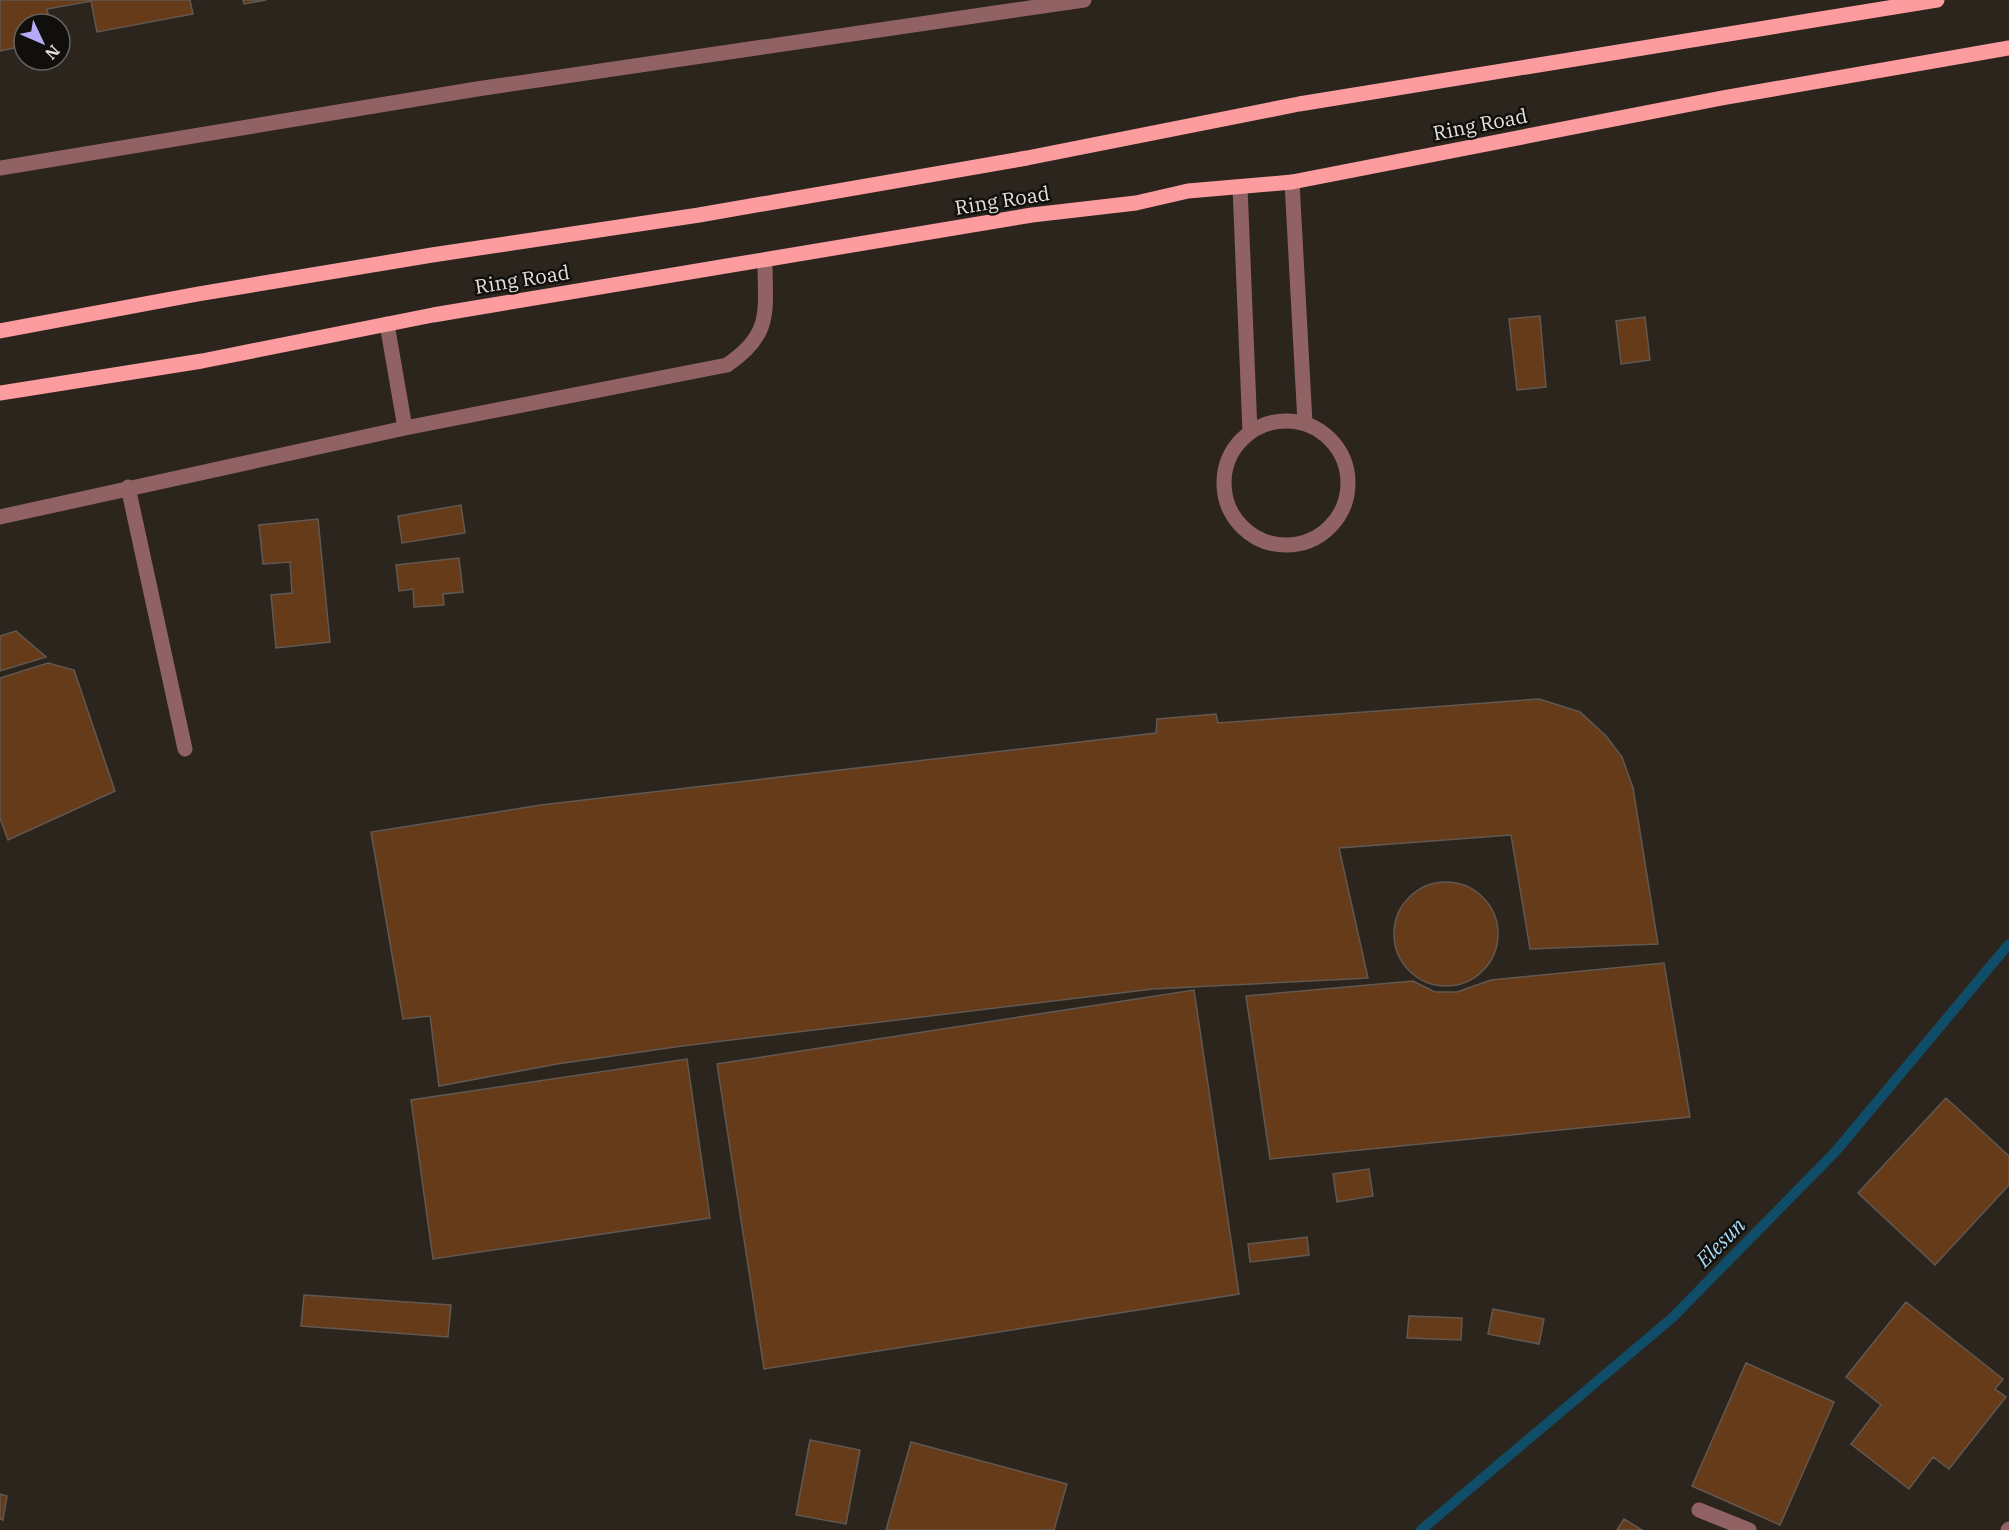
<svg xmlns="http://www.w3.org/2000/svg" width="2009" height="1530" font-family="'IBM Plex Serif',serif">
<style>
.lines{fill:none;stroke-linecap:round;stroke-linejoin:round}
.stream{stroke:#0f4d69;stroke-width:10}
.building{fill:#653b1a;stroke:#625852;stroke-width:1.5}
.minor{stroke:#916263;stroke-width:15}
.major{stroke:#fd9c9f;stroke-width:15}
.labels{text-anchor:middle;dominant-baseline:central;stroke-width:5;stroke-linejoin:round;paint-order:stroke}
.street-label{font-size:20px;fill:#e4e0db;stroke:#110f0c}
.water-label{font-size:21px;font-style:italic;fill:#abdcf7;stroke:#110f0c}
</style>
<rect width="100%" height="100%" fill="#2b251e"/>
<g class="lines">
<path class="stream" d="M1421 1530 1672 1318 1836 1151 2009 944"/>
</g>
<path class="building" d="M0 0H190L193 14 97 32 91 1 47 9 50 24H24V46L0 51Z
M243 0H266L244 4Z
M1540 316 1546 387 1517 390 1509 319Z
M1645 317 1650 360 1621 364 1616 321Z
M461 505 465 533 402 543 398 516Z
M318 519 330 642 276 648 271 595 292 593 290 562 263 564 259 525Z
M459 558 463 592 443 594 444 605 414 607 413 589 399 591 396 565Z
M16 631 46 657 0 671V636Z
M48 663 74 670 115 791 8 840 0 818V678Z
M1539 699 1580 712 1606 736 1622 757 1633 788 1658 944 1530 949 1511 835 1339 848 1368 978 1153 989 682 1046 557 1064 439 1086 430 1016 403 1019 371 832 541 805 1156 733 1157 719 1216 714 1218 723Z
M1394 934a52 52 0 1 1 104 0a52 52 0 1 1-104 0Z
M1664 963 1690 1117 1270 1159 1246 996 1413 981 1435 992H1457L1491 980Z
M1194 990 1239 1294 764 1369 717 1064Z
M687 1059 710 1218 433 1259 411 1100Z
M1946 1098 2009 1156V1185L1935 1265 1858 1193Z
M1369 1169 1373 1196 1337 1202 1333 1174Z
M1307 1237 1309 1255 1250 1262 1248 1244Z
M304 1295 451 1305 448 1337 301 1326Z
M1906 1302 2003 1379 1995 1389 2006 1397 1949 1469 1933 1457 1909 1489 1851 1444 1881 1405 1846 1377Z
M1493 1309 1544 1319 1539 1344 1488 1334Z
M1409 1316 1462 1318 1461 1340 1407 1338Z
M1746 1363 1834 1402 1780 1525 1692 1486Z
M810 1440 860 1450 846 1524 796 1515Z
M911 1442 1067 1484 1054 1530H886Z
M0 1494 7 1496 3 1520 0 1519Z
M1624 1519 1642 1530H1617Z"/>
<g class="lines">
<path class="minor" d="M0 168 477 89 1084 0
M1292 182 1305 423
M1240 187 1250 432
M387 324 405 428
M1224 483a62 62 0 1 1 124 0a62 62 0 1 1-124 0Z
M128 487 185 749
M0 517 405 428 727 365C773 334 765 311 765 261
M1699 1510 1749 1530
M2008 1530 2009 1529"/>
<path class="major" d="M0 331 198 294 432 255 699 215 1027 158 1299 104 1937 0
M0 393 202 361 433 315 1032 215 1136 203 1188 191 1292 182 1722 98 2009 48"/>
</g>
<g class="labels">
<g class="street-label">
<text transform="translate(1480 124) rotate(-11)">Ring Road</text>
<text transform="translate(1002 200) rotate(-9)">Ring Road</text>
<text transform="translate(522 279) rotate(-9)">Ring Road</text>
</g>
<g class="water-label">
<text transform="translate(1720 1242) rotate(-45)">Elesun</text>
</g>
</g>
<g transform="translate(42 42) rotate(134)"><circle r="28" fill="#110f0c" stroke="#65635f" stroke-width="1.5"/>
<path d="M0-4.5L10 22L0 15L-10 22Z" fill="#b7abf7"/>
<text y="-9" font-size="16" font-weight="bold" text-anchor="middle" fill="#e4e0db">N</text>
</g>
</svg>
